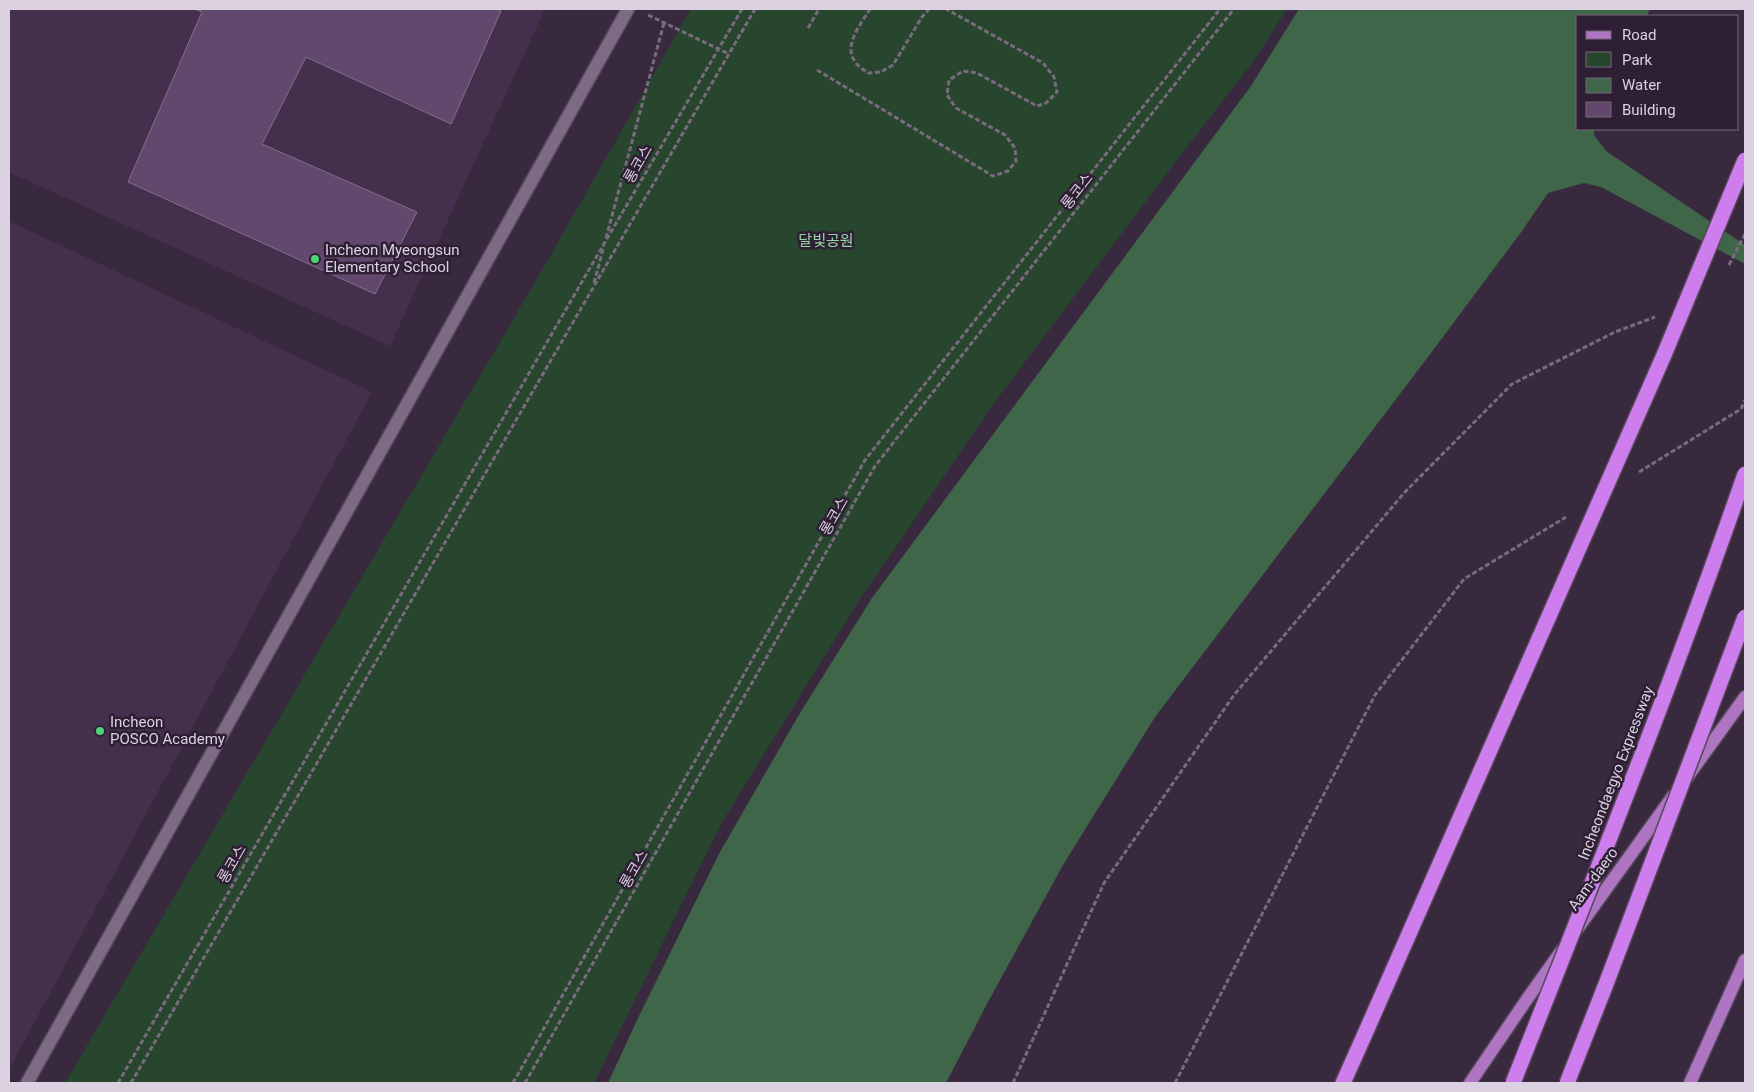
<svg xmlns="http://www.w3.org/2000/svg" width="1754" height="1092" font-family="Roboto,'Noto Sans KR',sans-serif">
<style>
.built{fill:#44304c}
.green{fill:#28452e}
.water{fill:#3f6648}
.building{fill:#62486d;stroke:#826f8a}
.lines{fill:none;stroke-linecap:round;stroke-linejoin:round}
.pedestrian-casing{stroke:#54475a;stroke-width:15}
.primary-casing{stroke:#54475a;stroke-width:15}
.motorway-casing{stroke:#54475a;stroke-width:18}
.path{stroke:#796b7e;stroke-width:3;stroke-dasharray:5 2.5;stroke-linecap:butt}
.pedestrian{stroke:#7d6a84;stroke-width:12}
.primary{stroke:#ad75c2;stroke-width:12}
.motorway{stroke:#cd7dec;stroke-width:15}
.motorway-bridge-casing{stroke:#54475a;stroke-width:18;stroke-linecap:butt}
.motorway-bridge{stroke:#cd7dec;stroke-width:15}
.poi-dot{fill:#4cd677;stroke:#2f1f35;stroke-width:2}
.labels{text-anchor:middle;dominant-baseline:central;stroke-width:5;stroke-linejoin:round;paint-order:stroke}
.street-label{font-size:15px;fill:#dbd1e0;stroke:#2f1f35}
.park-label{font-size:15px;fill:#98d7a5;stroke:#2f1f35}
.poi-label{font-size:15px;fill:#dbd1e0;stroke:#2f1f35;text-anchor:start}
</style>
<rect width="100%" height="100%" fill="#39293f"/>
<path class="built" d="M9 9H545L390 346 9 172Z
M9 221 372 392 9 1070Z"/>
<path class="green" d="M691 9H1287L1253 62 1180 156 992 406 858 602 721 824 594 1083H65L545 265Z"/>
<path class="water" d="M1299 9H1650L1647 16H1578V129H1594V135L1606 151 1745 245V264L1601 187 1584 183 1548 193 1522 231 1428 357 1155 717 1063 865 988 1002 946 1083H608L639 1016 720 852 800 713 872 598 1251 86Z"/>
<path class="building" d="M194 9H496L501 11 451 124 306 57 262 144 417 212 375 294 128 182 202 12Z"/>
<g class="lines">
<g class="pedestrian-casing">
<path id="pedestrian" d="M27 1083 628 9"/>
</g>
<g class="primary-casing">
<path id="primary" d="M1688 776 1745 697
M1578 928 1673 796
M1470 1083 1525 1002 1562 950
M1690 1083 1745 960"/>
</g>
<g class="motorway-casing">
<path id="motorway" d="M1343 1083 1364 1036"/>
</g>
<path class="path" d="M870 9C861 24 842 46 856 63 859 67 864 70 868 73L881 72 893 65 922 17 929 9
M648 15 729 54
M808 28 819 9
M817 70 993 176 1008 171 1016 161 1015 148 1005 135 956 108 947 95 949 80 963 71 977 73 1037 106 1046 103 1057 92 1054 77 1043 63 946 9
M606 238 664 23
M1729 265 1745 234
M594 283 604 246
M1639 472 1741 409 1745 400
M118 1083 605 242 742 9
M131 1083 755 9
M513 1083 865 460 1220 9
M525 1083 875 466 1234 9
M1013 1083 1104 883 1234 695 1404 493 1512 384 1615 332 1655 317
M1175 1083 1375 695 1464 579 1566 517"/>
<use href="#pedestrian" class="pedestrian"/>
<use href="#primary" class="primary"/>
<use href="#motorway" class="motorway"/>
<g class="motorway-bridge-casing">
<path id="motorway-bridge" d="M1364 1036 1664 355 1745 160
M1513 1083C1593 881 1674 679 1745 474
M1567 1083 1606 984 1745 617"/>
</g>
<use href="#motorway-bridge" class="motorway-bridge"/>
</g>
<g class="poi-dot">
<circle cx="315" cy="259" r="5"/>
<circle cx="100" cy="731" r="5"/>
</g>
<g class="labels">
<g class="street-label">
<text transform="translate(638 164) rotate(-60)">롱코스</text>
<text transform="translate(1077 191) rotate(-52)">롱코스</text>
<text transform="translate(834 516) rotate(-60)">롱코스</text>
<text transform="translate(1616 773) rotate(-69)">Incheondaegyo Expressway</text>
<text transform="translate(232 864) rotate(-60)">롱코스</text>
<text transform="translate(634 869) rotate(-60)">롱코스</text>
<text transform="translate(1593 879) rotate(-54)">Aam-daero</text>
</g>
<g class="park-label">
<text x="826" y="241">달빛공원</text>
</g>
<g class="poi-label">
<text x="325" y="250">Incheon Myeongsun<tspan x="325" dy="17">Elementary School</tspan></text>
<text x="110" y="722">Incheon<tspan x="110" dy="17">POSCO Academy</tspan></text>
</g>
</g>
<rect width="1754" height="1092" fill="none" stroke="#dbd1e0" stroke-width="20"/>
<rect x="1576" y="15" width="162" height="115" fill="#2f1f35" stroke="#746679"/>
<rect x="1586" y="31" width="25" height="8" fill="#ad75c2" stroke="#746679"/>
<text x="1622" y="40" font-size="15" fill="#dbd1e0">Road</text>
<rect x="1586" y="52" width="25" height="15" fill="#28452e" stroke="#746679"/>
<text x="1622" y="65" font-size="15" fill="#dbd1e0">Park</text>
<rect x="1586" y="78" width="25" height="15" fill="#3f6648" stroke="#746679"/>
<text x="1622" y="90" font-size="15" fill="#dbd1e0">Water</text>
<rect x="1586" y="102" width="25" height="15" fill="#62486d" stroke="#746679"/>
<text x="1622" y="115" font-size="15" fill="#dbd1e0">Building</text>
</svg>
